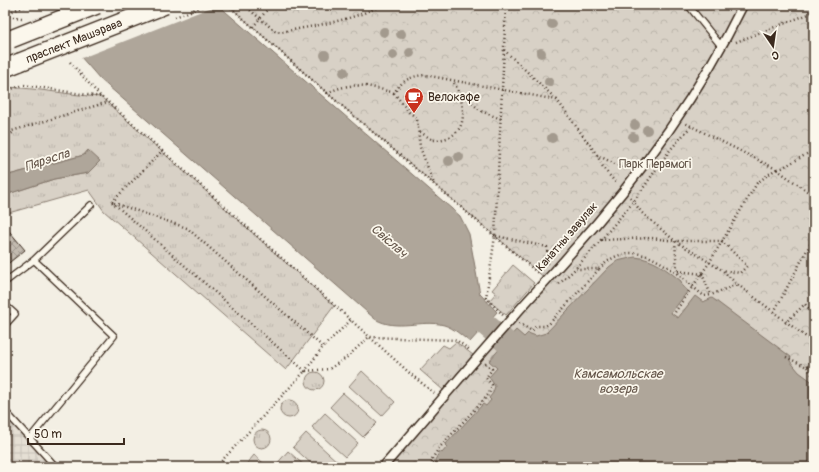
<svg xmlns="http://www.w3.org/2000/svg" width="819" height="472" font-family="Pangolin,sans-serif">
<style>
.industrial{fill:url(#industrial-grid)}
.grass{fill:url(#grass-tufts);stroke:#8a7e72}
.park{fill:url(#park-crowns);stroke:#8a7e72}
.garden{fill:#d8d1c6;stroke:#8a7e72}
.water{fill:#afa69a;stroke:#817468}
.pier{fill:#f3efe4}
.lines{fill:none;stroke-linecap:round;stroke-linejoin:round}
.river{stroke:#afa69a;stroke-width:23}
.building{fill:url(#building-cross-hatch);stroke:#3b2a1e}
.service-casing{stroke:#3b2a1e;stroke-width:8}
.pedestrian-casing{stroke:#3b2a1e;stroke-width:11}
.primary-casing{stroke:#3b2a1e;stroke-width:20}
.path{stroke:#3b2a1e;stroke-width:2.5;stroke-dasharray:1 3;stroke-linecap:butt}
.service{stroke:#fbf7ec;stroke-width:5.5}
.pedestrian{stroke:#fbf7ec;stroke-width:8}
.primary{stroke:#fbf7ec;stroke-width:17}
.primary-bridge-casing{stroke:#3b2a1e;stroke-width:20;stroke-linecap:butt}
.path-bridge{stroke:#3b2a1e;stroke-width:2.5;stroke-dasharray:1 3;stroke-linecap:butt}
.primary-bridge{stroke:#fbf7ec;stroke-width:17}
.tree{fill:#a39a8e}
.labels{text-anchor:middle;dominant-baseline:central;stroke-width:3.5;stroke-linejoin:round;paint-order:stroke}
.street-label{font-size:12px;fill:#3b2a1e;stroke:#fbf7ec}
.poi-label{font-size:12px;fill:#3b2a1e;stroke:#fbf7ec;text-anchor:start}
.park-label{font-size:12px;fill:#625448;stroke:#fbf7ec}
.water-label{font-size:13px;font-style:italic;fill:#645549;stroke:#fbf7ec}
</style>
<defs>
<pattern id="industrial-grid" width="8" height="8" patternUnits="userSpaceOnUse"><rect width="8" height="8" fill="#e5dfd4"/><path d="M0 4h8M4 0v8" fill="none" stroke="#c5c0b6"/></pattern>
<pattern id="grass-tufts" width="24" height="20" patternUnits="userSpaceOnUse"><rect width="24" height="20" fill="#d8d1c6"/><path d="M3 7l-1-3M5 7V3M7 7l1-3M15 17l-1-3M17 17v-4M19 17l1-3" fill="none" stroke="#bab4aa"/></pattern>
<pattern id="park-crowns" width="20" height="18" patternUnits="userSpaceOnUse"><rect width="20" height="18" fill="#d8d1c6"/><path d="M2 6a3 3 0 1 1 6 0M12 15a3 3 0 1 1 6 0" fill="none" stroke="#bab4aa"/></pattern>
<pattern id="building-cross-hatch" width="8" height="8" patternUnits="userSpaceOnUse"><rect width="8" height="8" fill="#c3bbb0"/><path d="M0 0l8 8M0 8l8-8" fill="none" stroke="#a0988f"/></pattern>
</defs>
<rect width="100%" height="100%" fill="#f3efe4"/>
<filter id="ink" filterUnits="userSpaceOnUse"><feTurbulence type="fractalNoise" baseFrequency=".025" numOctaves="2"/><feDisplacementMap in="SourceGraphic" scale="8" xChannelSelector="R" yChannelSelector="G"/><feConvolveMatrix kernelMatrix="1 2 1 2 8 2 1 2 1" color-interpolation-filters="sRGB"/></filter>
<g filter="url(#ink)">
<path class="industrial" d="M5 411 56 467H5Z"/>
<path class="grass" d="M5 87C37 88 69 95 101 97L334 306 286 370 104 211 89 190 5 214V195L54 179 88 173V150L84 155 5 176Z
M513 265 534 283 506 315 489 301 496 293 492 290Z
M456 342 473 355 443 390 420 370 443 345 449 348Z
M306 381a9 9 0 1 1 18 0a9 9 0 1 1-18 0Z
M280 409a9 9 0 1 1 18 0a9 9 0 1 1-18 0Z
M253 439a9 9 0 1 1 18 0a9 9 0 1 1-18 0Z"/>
<path class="park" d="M228 5H814V467H383L546 279 327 93Z"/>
<path class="garden" d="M362 371 395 402 382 416 349 386Z
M343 393 377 423 363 437 330 407Z
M325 413 358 443 345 457 312 427Z
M306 433 339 463 336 467H315L293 447Z
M288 451 306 467 275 466Z
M254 455 268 467H244Z"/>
<path class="water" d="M49 5H218L460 216 469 234 480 294 497 312 470 342C462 336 454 328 444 325 421 319 397 332 375 319L100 79 74 49Z
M88 150 100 161 88 173 54 179 5 195V176L84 155Z
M635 257C654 259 666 269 681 281L682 286 688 291 671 313 678 318 695 296 703 302 712 298 791 357 790 361 799 372 814 383V467H435V460L440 451 442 453 447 447 445 445 483 404 486 406 491 400 489 398 493 393 495 386 489 377 497 368 489 361 516 330 524 337 528 333 536 336 546 333 609 267 617 261Z"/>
<path class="pier" d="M47 5H217L79 59 65 41Z"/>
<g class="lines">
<path class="river" d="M462 304 529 362"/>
</g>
<path class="building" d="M5 226 25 250 5 266Z
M5 461 10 467H5Z"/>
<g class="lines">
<g class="service-casing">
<path id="service" d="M688 5 722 47
M5 282 34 260 91 205
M5 305 15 314 5 325
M5 411 56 467
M30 438 114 336 34 260"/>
</g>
<g class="pedestrian-casing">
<path id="pedestrian" d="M383 467C427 417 470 365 514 316 532 295 551 276 569 255 636 181 699 95 743 5"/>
</g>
<g class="primary-casing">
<path id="primary" d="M5 68 20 62"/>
</g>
<path class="path" d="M228 5 327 93 539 274
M244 5 275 31 281 32C314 26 351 21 382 5
M5 14 28 5
M253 27 271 5
M736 42 814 12
M504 50 557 100 597 155 627 170
M70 62 101 97 107 101
M5 91 24 85 101 97
M327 93C353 81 367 85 394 93 402 81 410 76 425 75L557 100
M394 93 409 112 417 118 420 147 434 184
M460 93 481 111 501 119
M420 132 433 140C471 140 467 105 453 81
M5 133 108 102 413 376 434 393
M5 138 14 132
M814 150 782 168 776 169 814 196
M597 155 604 169 617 184
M630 197 642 213 675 241
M112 202 305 371 323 347 351 320
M112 202 162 151
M114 203 187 228 323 347
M496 236 547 247 548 264
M601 240 634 201 670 150 691 126
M599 269C636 230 674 272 704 296L711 295 737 284
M678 271 702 274 711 295
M681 277 677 271 675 241H722L747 266 740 273 722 270
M559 284 575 269 601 240 652 238 675 241 722 270 737 284 814 343
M675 312 709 263 757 183 776 169 685 123
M774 312 814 237
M503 315 486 298 495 236 506 5
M519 323 532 331 536 326H545L549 324 599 269H576
M785 323 805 304 814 316
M786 357 807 367 814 358
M807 367 814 377
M216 467 305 371 329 369 346 358 369 337 456 340 471 351
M432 467V459L439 448 489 394 492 385 486 378 492 369 485 363"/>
<use href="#service" class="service"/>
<use href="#pedestrian" class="pedestrian"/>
<use href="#primary" class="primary"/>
<g class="primary-bridge-casing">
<g id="primary-bridge">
<path d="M11 39 97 5"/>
<path id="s1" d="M20 62 165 5"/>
</g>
</g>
<path class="path-bridge" d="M5 16 22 18
M175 17 206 5"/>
<use href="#primary-bridge" class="primary-bridge"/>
</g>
<g class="tree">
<circle cx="552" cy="24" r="5"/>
<circle cx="384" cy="32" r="5"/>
<circle cx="401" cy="34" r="5"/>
<circle cx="410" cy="53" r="5"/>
<circle cx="541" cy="53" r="5"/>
<circle cx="325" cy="55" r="5"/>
<circle cx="393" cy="55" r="5"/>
<circle cx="344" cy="72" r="5"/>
<circle cx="549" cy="82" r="5"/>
<circle cx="635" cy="125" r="5"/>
<circle cx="647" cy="130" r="5"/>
<circle cx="633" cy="137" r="5"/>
<circle cx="552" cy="138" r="5"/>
<circle cx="459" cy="157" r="5"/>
<circle cx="449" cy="161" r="5"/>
</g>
</g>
<defs>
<g id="cafe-pin" transform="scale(1)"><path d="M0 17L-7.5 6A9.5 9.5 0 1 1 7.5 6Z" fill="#c8321e" stroke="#fbf7ec"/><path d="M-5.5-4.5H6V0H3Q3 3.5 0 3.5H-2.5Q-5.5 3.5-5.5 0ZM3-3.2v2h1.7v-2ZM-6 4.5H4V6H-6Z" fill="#fff"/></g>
</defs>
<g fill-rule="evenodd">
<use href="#cafe-pin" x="414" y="97"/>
</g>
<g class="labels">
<g class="street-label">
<text stroke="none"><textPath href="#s1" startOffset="58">праспект Машэрава</textPath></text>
<text transform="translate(567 237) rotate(-49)">Канатны завулак</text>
</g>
<g class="poi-label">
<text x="428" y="97">Велокафе</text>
</g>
<g class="park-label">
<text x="655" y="164">Парк Перамогі</text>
</g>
<g class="water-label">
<text transform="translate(47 160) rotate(-18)">Пярэспа</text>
<text transform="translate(389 241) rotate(41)">Свіслач</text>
<text x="618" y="374">Камсамольскае<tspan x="618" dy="15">возера</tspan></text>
</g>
</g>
<rect width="819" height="472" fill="none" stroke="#fbf7ec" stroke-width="20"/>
<rect x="10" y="10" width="799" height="452" fill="none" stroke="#3b2a1e" stroke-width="1.5" filter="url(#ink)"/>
<g transform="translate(773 46) rotate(167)" stroke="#fbf7ec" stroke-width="3" paint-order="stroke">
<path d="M0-3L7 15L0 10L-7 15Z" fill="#3b2a1e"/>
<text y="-6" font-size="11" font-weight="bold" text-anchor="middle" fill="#3b2a1e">С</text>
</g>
<path d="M28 438v6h96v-6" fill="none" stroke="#3b2a1e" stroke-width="2"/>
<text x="34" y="438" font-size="12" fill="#3b2a1e" stroke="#fbf7ec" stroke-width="3" paint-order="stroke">50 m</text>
</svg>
